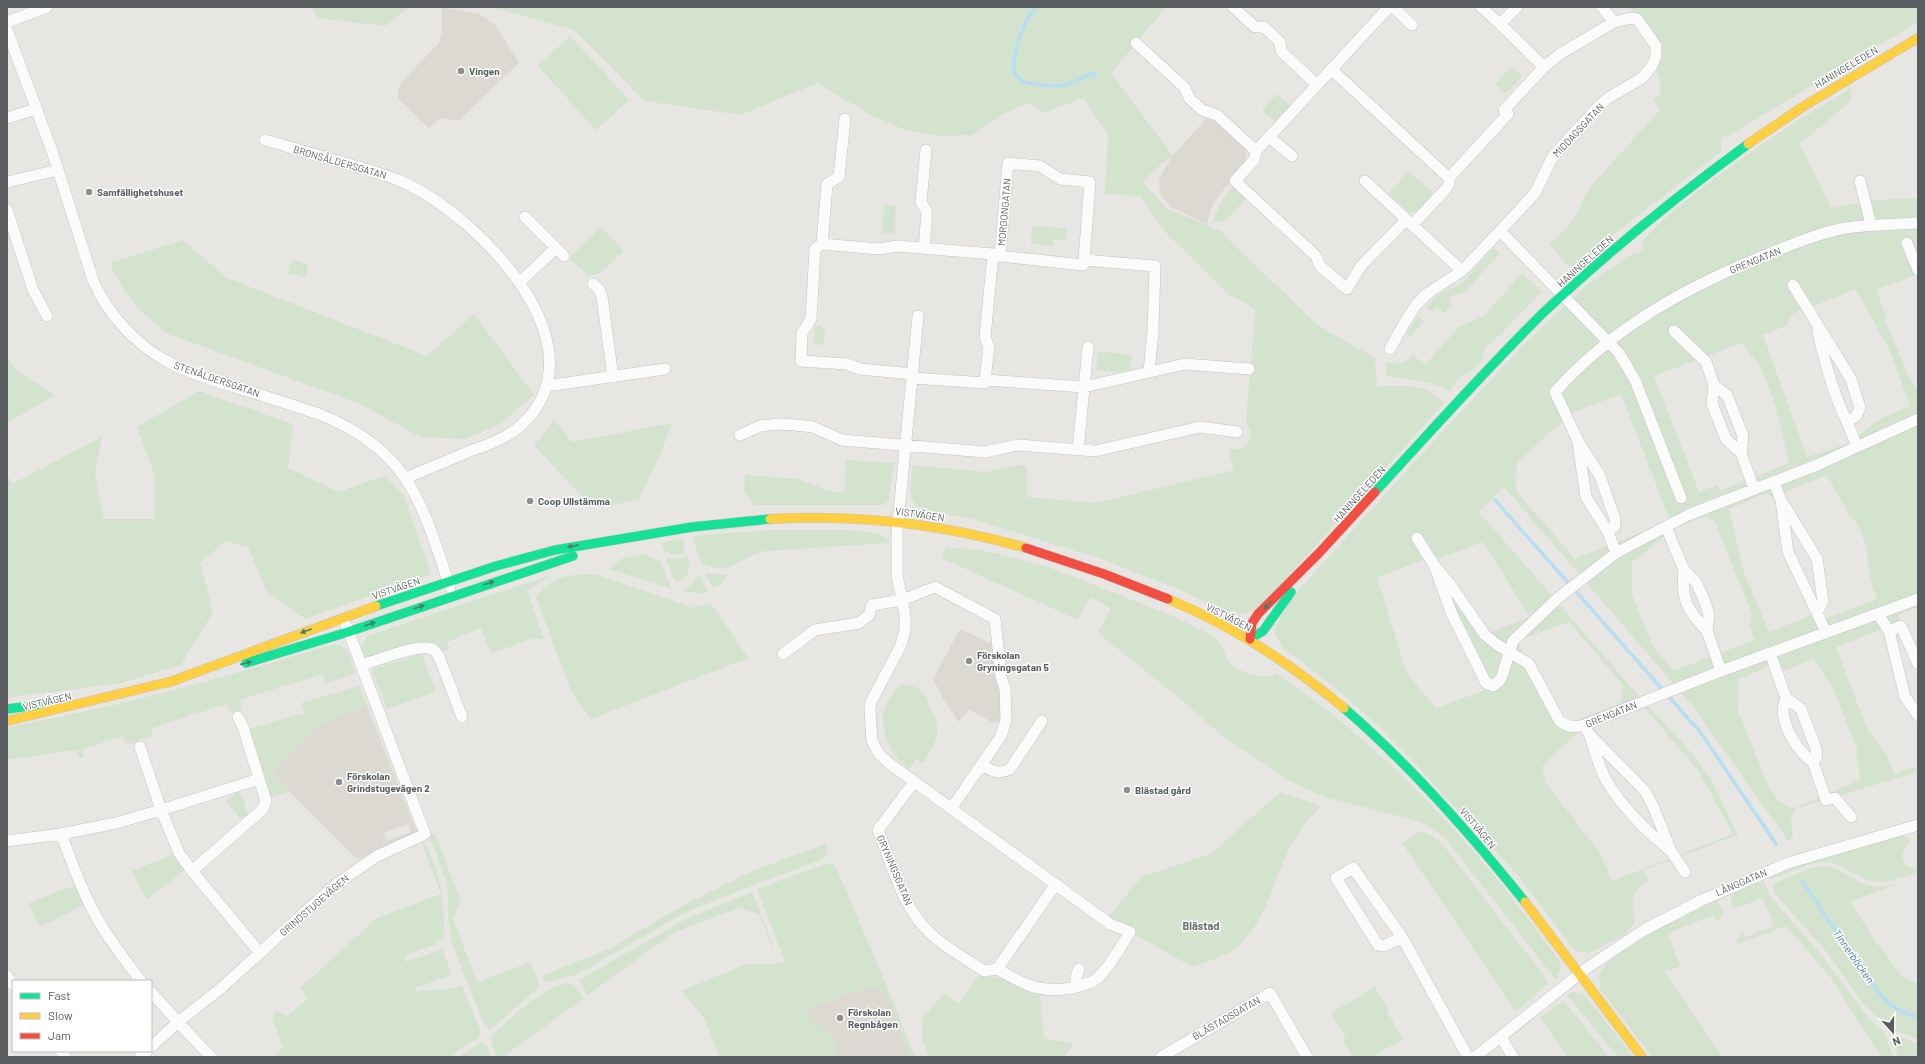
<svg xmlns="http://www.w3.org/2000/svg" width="1925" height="1064" font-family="Barlow,sans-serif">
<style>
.education{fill:#dcd8d2;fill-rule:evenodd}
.green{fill:#d3e3ce;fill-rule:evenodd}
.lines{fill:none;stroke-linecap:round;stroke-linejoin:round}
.stream{stroke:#b7def2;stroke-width:3.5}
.street-casing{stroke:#c4c3c4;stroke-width:12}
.fast-casing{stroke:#c3c3c4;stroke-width:10}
.slow-casing{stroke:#c3c3c4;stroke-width:10}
.jam-casing{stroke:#c3c3c4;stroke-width:10}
.street{stroke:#fcfbfb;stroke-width:11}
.fast{stroke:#16e098;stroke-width:9}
.slow{stroke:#ffcf43;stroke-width:9}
.jam{stroke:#f24e42;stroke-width:9}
.oneway{fill:#487e6e}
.poi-dot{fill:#8b8d8e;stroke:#fff;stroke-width:1.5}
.labels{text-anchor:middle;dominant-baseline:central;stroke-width:3;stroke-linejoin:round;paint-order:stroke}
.street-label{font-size:10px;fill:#595d60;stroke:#fff}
.poi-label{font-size:10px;font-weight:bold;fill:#595d60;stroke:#fff;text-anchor:start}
.neighbourhood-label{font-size:11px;font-weight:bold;fill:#6a6f72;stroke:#fff}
.water-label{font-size:11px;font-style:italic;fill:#3f78a1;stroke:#fff}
</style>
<rect width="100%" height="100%" fill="#e8e6e3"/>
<path class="education" d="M442 7 480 14 496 26 519 63 458 121 440 118 429 128 398 98V89L404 79 439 43 442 34Z
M1206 119 1217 120 1246 146 1245 163 1243 168 1218 196 1212 207 1207 224 1171 207 1160 194 1159 179 1173 155Z
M960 629 992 644 1003 712 1000 720 993 723 969 709 959 722 945 702 933 679Z
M367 706 418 835 357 859 271 773 320 723ZM408 824 411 832 386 841 384 833Z
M872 986 887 996 910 1057H774L762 1026Z"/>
<path class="green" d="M312 7H409L385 26 318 18Z
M491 7H1166L1111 73 1172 155 1142 181 1167 209 1221 231 1234 245 1319 326 1375 358 1377 386H1409L1426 389 1445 402 1292 572 1257 608 1247 613 1238 615 1228 613 1183 591 1101 559 976 520 920 509C906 497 911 482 913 465L986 472 1017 465 1027 466V497L1096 503 1234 470 1228 449H1241L1248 444 1251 433 1246 422 1255 309 1228 294 1166 233 1140 196 1105 194 1108 134 1083 98 1044 113 1028 103 1001 115 972 135 940 136 905 130 873 116 817 83 741 115 644 101 574 30Z
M1629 7H1918V22L1721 140V152L1619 230 1573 271 1549 245 1573 220 1590 187 1661 109 1653 101 1661 93 1660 78 1651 61 1662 43Z
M570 36 629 100 596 130 538 66Z
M1512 66 1523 76 1505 94 1495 84Z
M1851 88 1852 100 1800 144 1831 208 1873 200 1918 198V274L1876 290 1887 318 1885 319 1909 378 1918 389V607L1898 615 1901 622 1836 647 1868 731 1885 752 1894 774 1918 766V772L1797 808 1791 818 1793 835 1789 842 1691 704 1504 487 1479 512 1639 696 1690 751 1710 778 1738 835 1644 870 1648 881C1628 893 1632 901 1635 922L1625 935 1589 953 1575 951 1521 879 1411 759 1375 723 1338 690 1282 647 1275 635 1276 626 1286 607 1304 584 1430 445 1522 347 1587 285 1635 252 1637 254 1644 248 1641 243C1659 222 1680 206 1702 188 1749 151 1800 119 1851 88ZM1856 289 1890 351 1910 406 1874 422 1852 442 1807 457 1763 335 1788 325 1790 315ZM1742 343 1761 368 1776 406 1789 463 1720 491 1717 485 1699 492 1654 376ZM1621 394 1670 521 1575 559 1516 491 1517 462 1572 413ZM1827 475 1849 515 1858 524 1866 547 1870 576 1877 599 1827 618 1814 614 1769 632 1744 573 1729 509 1766 493 1773 497ZM1706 516 1715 522 1752 614 1749 625 1755 640 1673 671 1653 646 1632 595V562L1676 528ZM1483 542 1530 617 1489 633 1436 559ZM1427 558 1485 690 1436 708 1407 674 1377 578ZM1569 622 1623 685 1621 703 1570 723 1566 720 1531 661 1524 655 1519 644 1525 638ZM1814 659 1833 688 1857 749 1860 780 1792 809 1778 801 1769 788 1738 710 1739 679 1771 666 1775 674ZM1642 705 1698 770 1733 834 1612 881 1600 853 1546 783 1542 767 1555 753 1581 730Z
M1277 94 1291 107 1276 123 1262 110Z
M1409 171 1435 195 1421 211 1409 213 1389 193Z
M1234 186 1247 197 1226 221 1212 223 1222 200Z
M884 205 896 206 894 234 882 233Z
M1032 226 1067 228 1066 240 1053 239V246L1031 244Z
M601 227 624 251 600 273 588 276 569 258Z
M183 240 227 278 427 356 474 314 534 395 500 424 466 439 420 437 360 404 166 333C141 312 122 294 110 263Z
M1494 248 1500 253 1467 290 1449 298 1452 306 1444 313 1437 307 1432 312 1426 307 1441 293 1462 283Z
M295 260 308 265 305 277 288 273 290 263Z
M1522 273 1542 291 1503 332 1485 348 1482 360 1472 371 1457 379 1450 391C1432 382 1424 381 1404 379 1398 378 1395 376 1388 377L1386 374V362C1397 365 1405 364 1413 355L1425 365 1459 327 1484 316Z
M1418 316 1424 321 1410 338 1407 334Z
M815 326H822L825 330 823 345 813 344Z
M1098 351 1132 355 1130 370 1120 372 1096 370Z
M7 358 16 370 55 395 7 423Z
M199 391 293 424 288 468 339 492 384 476 404 495 431 574 305 619 267 592 248 547 226 541 200 563 213 612 181 665 121 683 7 698V474L12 484 102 437 95 473 104 519H154L155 477 137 427Z
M554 420 572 442 672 423 661 453 639 499 609 506 583 497 534 446Z
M846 460 894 463 889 499 884 505H754L744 492 745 475 799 479 829 491 844 492Z
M769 530H850L877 533 887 539 890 543 766 551C739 556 732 578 702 563L696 550 693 536Z
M683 538 685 554H671L664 550 662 543Z
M946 547 981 550 1046 566 1173 616 1217 638 1232 667C1246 672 1263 682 1276 673 1355 726 1425 794 1487 867 1513 897 1535 929 1559 960L1561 969 1556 980 1445 838 1434 830 1418 821 1324 797 1291 781 1226 739 1184 702 1098 633 1111 608 1090 597 1078 620 942 558Z
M643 554 661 562 671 588 608 569 623 558Z
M687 556C692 567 688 581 675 582L666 558 679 559Z
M705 573 727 575C726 581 719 587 713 588Z
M589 574H595L694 608 708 604 714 607 748 658 591 719 572 693 536 597C553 578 564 575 589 574Z
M699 574 708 591 701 594 683 591 693 583Z
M552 575 527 591 544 639H531L491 654 481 628 447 642 450 650 445 651 434 643 427 642C413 646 376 660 364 655L361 648 367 636Z
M334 644 346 648 355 674 326 683 323 674 240 700 243 709 230 713 227 704 151 728 153 736 126 745 123 736 82 749 84 758H79L77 750 7 760V727C118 708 226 677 334 644Z
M422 654 436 692 387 709 372 669Z
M903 684C912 685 922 688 926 697 928 700 927 703 929 706 944 731 937 740 923 763L916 759 909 769C892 758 881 733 883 713 884 708 887 703 890 699 894 692 895 687 903 684Z
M360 686 367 706 320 724 271 773 289 792 268 798 247 730 304 713 301 703Z
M238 791 245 801 244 808 249 814 240 818 226 801Z
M1280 792 1321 806C1310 817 1301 827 1294 840 1274 874 1269 918 1239 945 1227 956 1207 962 1192 967L1107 918 1142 877 1211 854Z
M1421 831 1433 836 1444 846 1548 981 1546 985 1516 1012 1402 843Z
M435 833 461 902 453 918 477 982 531 962 539 984 538 988 493 1027 489 1029 482 1020 452 944 448 917V893L446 880 429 835Z
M1904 834 1912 842C1902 848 1898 857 1907 867L1918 869V872C1893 880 1878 888 1853 873 1845 868 1838 863 1828 862 1810 861 1789 873 1772 879L1768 877 1813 860Z
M421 841C427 844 429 852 432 859 443 886 443 905 445 935L436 944 404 956 406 962 442 949 452 975 415 988 416 991 440 990 462 986 480 1029 479 1037 448 1057H272L283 1047 274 1024 273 1015 277 1011 288 1016 308 998 300 988 377 918 441 894Z
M825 844 828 852 823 859 751 886 684 913 578 974 549 982 543 979 541 976 609 949 682 906 750 872Z
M177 853 186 869 147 900 132 871Z
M828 863 835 865 890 994 915 1057H910L887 996 872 986 807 1010 810 1016 837 1041 836 1049 833 1057H719L705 1019 681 991 744 965C758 962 772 966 785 962L757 889Z
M1823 866C1842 867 1855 883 1872 886 1887 889 1904 881 1918 876L1850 902 1876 942 1902 976 1918 984V1039L1891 1029 1881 1021 1864 1005 1825 950 1773 891 1774 884 1777 882 1809 869Z
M1762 879 1772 899 1816 948 1865 1013 1885 1033 1893 1057H1881L1831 978 1786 926 1737 944 1736 941 1743 932 1745 937 1774 926 1763 898 1734 909C1731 902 1729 898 1734 892Z
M78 884 86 904 40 927 29 903Z
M752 892 773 945V949L759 914 738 908 673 933 588 995 579 980 688 918Z
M1717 901 1724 914 1717 921 1714 915 1668 933 1680 966 1665 972 1722 1057H1652L1600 989 1599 975 1608 961 1664 925 1709 902Z
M981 973 1013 983 1040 994 1044 1038 1074 1044 1063 1057H929L922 1038V1019L944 993 959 1003Z
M569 983 574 985 584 998 503 1057H497L491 1044 492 1035C516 1015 538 989 569 983Z
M1375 987 1389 1010 1387 1011 1403 1039 1372 1057H1353L1342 1040 1346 1037 1331 1013Z
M1573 992 1585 995 1633 1057H1618L1567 995Z
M1564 1000V1001L1609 1057H1568L1540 1018Z
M1892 1034 1918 1044V1057H1898Z
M480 1043 487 1046 491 1057H459Z"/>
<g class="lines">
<path class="stream" d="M1036 7C1026 18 1021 31 1017 46 1009 74 1014 84 1044 85 1052 86 1061 87 1069 84 1076 81 1084 77 1091 73L1096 76
M1495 500 1701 733 1776 844
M1802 881C1830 919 1854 968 1888 1002 1895 1009 1908 1015 1918 1017"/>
<g class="street-casing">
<path id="street" d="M1233 7 1255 27H1264L1280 42 1281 51 1317 85
M1389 7 1256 151 1254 160 1235 181 1316 256 1320 266 1347 289 1361 266 1406 220
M1393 7 1412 25
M1481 7 1500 24 1517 7
M7 22 47 7
M1500 24 1544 67
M7 30 52 151 93 280C107 314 137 346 170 363 193 375 219 382 244 390 269 397 294 406 319 414 410 451 421 501 450 587
M1136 43 1184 87 1190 99 1202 110 1217 115 1256 151
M1331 69 1449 178
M1504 110 1544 67 1560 54 1614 22
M7 118 36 109
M1269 137 1292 156
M265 140C290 147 315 155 341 162 364 169 387 174 409 185 481 220 608 350 519 427 505 439 487 445 470 451 449 460 427 469 406 478
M1365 181 1462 271
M1860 181 1871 225
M7 182 58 170
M7 210 33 290 47 316
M525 217 564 256
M1412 225 1446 189 1449 184V178L1508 114
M1500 231 1619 353 1635 380 1681 498
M1907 243 1918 270
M822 244 827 184 839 177 845 119
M924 248 927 212 921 202 926 150
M1084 260 1090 182 1060 179 1040 166 1008 163 1000 256 1083 265 1084 260 1155 266 1153 331 1149 372
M520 282 556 248
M593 284 599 289 602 297 613 377
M1793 285 1851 379 1860 408 1856 416 1847 422 1857 446
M1674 331 1706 362 1714 385 1727 395 1743 436 1741 453 1754 489
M1818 332C1825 363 1833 394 1847 422
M1390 349 1405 322 1416 305 1428 293 1462 271 1500 231 1535 193 1553 156 1599 106 1608 98 1642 78 1652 66 1656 56V46L1637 19 1631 18 1614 22 1602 7
M913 374 860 369 847 364 801 361 802 333 811 319 815 249 822 244 879 249 897 246 993 254
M912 378 985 383V380L1084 387 1185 364 1249 369
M985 380 989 347 985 337 993 254 999 256
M1714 385 1712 404 1726 439 1741 453
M546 386 665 369
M740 435 760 426 779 424 795 425 813 427 842 440 985 452 1018 445 1095 451 1200 427 1237 432
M1578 443 1586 497 1608 532
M1078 450 1088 347
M1774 483 1781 500 1788 552 1826 632
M1783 503 1817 559 1823 601 1817 612
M1666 527 1684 570 1696 582 1705 602 1709 615 1707 631 1721 671
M1417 538 1434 565 1449 583 1485 635 1499 646 1529 664 1559 720C1566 727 1574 728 1584 725L1721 671 1918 599
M1616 553 1608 532 1615 526V519L1600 476 1578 441 1555 392C1614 326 1687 287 1768 254 1793 244 1819 233 1845 228 1869 224 1894 225 1918 223
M1434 565 1451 612 1486 683 1493 686 1501 679 1513 641 1558 598 1616 553 1688 515 1817 465 1918 419
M1684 570C1681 600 1687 610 1707 631
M1878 614 1889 631 1905 697 1918 715
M1889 631 1901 626 1918 664
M1770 653 1786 698 1801 709 1816 749 1817 756 1813 762 1826 800 1835 798 1851 817
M783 654 815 630 859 623 869 615 872 605 902 600 935 587 995 619 1001 677 1005 689 1006 720 1001 736 951 809
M361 665C376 661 420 643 432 649 437 651 438 655 440 659L462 717
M1786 698C1785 702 1783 706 1783 710 1784 729 1798 752 1813 762
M238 717 243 727 266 801 263 809 192 871 179 853 161 810 259 779
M1584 725 1589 734 1645 791 1653 806 1671 851 1685 872
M1590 737C1595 751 1599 767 1606 780 1621 806 1648 833 1671 851
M982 765C991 771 999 775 1010 769L1042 721
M914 782 878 830C892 864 902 908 931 934 946 948 966 959 984 971L997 969C1023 984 1040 994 1072 988 1081 986 1090 984 1098 978 1111 965 1120 948 1130 932L1110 924 890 764 879 754 872 741 870 710 871 702 901 645 905 630V614L897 576V533L918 316
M61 834 116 823 161 810 140 747
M7 841 61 834C72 862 81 890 96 916 108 939 125 960 141 981
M192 871 260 953
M1402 937 1384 946 1378 945 1336 878 1353 868 1402 937 1468 1057
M997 969 1056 884
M7 976 13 985
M1076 987V977L1079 969
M151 992 178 1022 220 989 335 885 377 856 425 834 346 625
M1501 1037 1513 1057
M151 1047 178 1022 211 1057
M61 1051 65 1057
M140 1057 147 1051
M1161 1057 1270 993 1307 1057
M1475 1057 1587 968 1644 930 1700 901 1788 863 1918 825"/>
</g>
<g class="fast-casing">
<path id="fast" d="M1375 492C1431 431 1486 369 1545 311 1609 251 1677 196 1748 144
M376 606 496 566 555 550 692 527 770 519
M1250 639 1263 631 1291 592
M246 663 348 632 573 556
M1344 708C1411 766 1470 833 1525 902
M7 709 38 705"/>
</g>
<g class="slow-casing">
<path id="slow" d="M1748 144 1804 106 1918 38
M770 519C857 514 943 524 1026 548
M1168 599C1233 626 1290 663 1344 708
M167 683 376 606
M7 721 177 680
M1525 902 1642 1057"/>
</g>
<g class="jam-casing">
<path id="jam" d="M1026 548 1104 574 1168 599
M1250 639 1252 623 1258 614 1320 552 1375 492"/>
</g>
<use href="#street" class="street"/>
<use href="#fast" class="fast"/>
<use href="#slow" class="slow"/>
<use href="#jam" class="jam"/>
</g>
<defs><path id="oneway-solid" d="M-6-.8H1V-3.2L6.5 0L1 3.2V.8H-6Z"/></defs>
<g class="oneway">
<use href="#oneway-solid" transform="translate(573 546) rotate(169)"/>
<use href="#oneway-solid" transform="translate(489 583) rotate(-18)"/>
<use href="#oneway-solid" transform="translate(1268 605) rotate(137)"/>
<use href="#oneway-solid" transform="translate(419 607) rotate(-19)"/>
<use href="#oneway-solid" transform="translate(370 624) rotate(-19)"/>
<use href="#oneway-solid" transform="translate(306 631) rotate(160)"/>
<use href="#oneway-solid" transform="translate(246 663) rotate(-15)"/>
</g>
<g class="poi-dot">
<circle cx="461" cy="71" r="4"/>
<circle cx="89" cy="192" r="4"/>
<circle cx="530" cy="501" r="4"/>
<circle cx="969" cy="661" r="4"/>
<circle cx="339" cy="782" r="4"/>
<circle cx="1127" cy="790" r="4"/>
<circle cx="840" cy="1018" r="4"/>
</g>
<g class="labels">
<g class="street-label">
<text transform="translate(1846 67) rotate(-31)">HANINGELEDEN</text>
<text transform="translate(1578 130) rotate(-47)">MIDDAGSGATAN</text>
<text transform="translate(340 162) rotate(16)">BRONSÅLDERSGATAN</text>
<text transform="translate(1004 212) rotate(-85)">MORGONGATAN</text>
<text transform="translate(1755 260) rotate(-22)">GRENGATAN</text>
<text transform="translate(1585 261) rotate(-42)">HANINGELEDEN</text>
<text transform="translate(217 379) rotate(19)">STENÅLDERSGATAN</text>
<text transform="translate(1359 494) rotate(-48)">HANINGELEDEN</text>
<text transform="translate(920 514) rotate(8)">VISTVÄGEN</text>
<text transform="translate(396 588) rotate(-19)">VISTVÄGEN</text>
<text transform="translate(1229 617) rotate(27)">VISTVÄGEN</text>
<text transform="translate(47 701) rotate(-13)">VISTVÄGEN</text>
<text transform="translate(1611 714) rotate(-22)">GRENGATAN</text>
<text transform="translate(1478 828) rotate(50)">VISTVÄGEN</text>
<text transform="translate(895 870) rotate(67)">GRYNINGSGATAN</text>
<text transform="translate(1741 882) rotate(-23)">LÅNGGATAN</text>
<text transform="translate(314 905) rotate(-41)">GRINDSTUGEVÄGEN</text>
<text transform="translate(1226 1018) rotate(-30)">BLÄSTADSGATAN</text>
</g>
<g class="poi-label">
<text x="469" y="71">Vingen</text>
<text x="97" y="192">Samfällighetshuset</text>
<text x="538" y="501">Coop Ullstämma</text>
<text x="977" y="655">Förskolan<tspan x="977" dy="12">Gryningsgatan 5</tspan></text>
<text x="347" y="776">Förskolan<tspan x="347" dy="12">Grindstugevägen 2</tspan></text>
<text x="1135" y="790">Blästad gård</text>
<text x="848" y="1012">Förskolan<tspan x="848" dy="12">Regnbågen</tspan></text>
</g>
<g class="neighbourhood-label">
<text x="1201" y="925">Blästad</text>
</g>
<g class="water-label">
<text transform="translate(1854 956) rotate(55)">Tinnerbäcken</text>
</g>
</g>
<rect width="1925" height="1064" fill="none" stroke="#595d60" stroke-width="16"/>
<rect x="12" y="980" width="140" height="72" fill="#ffffff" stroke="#bdbebf"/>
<rect x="20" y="993" width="20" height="6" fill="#16e098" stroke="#bdbebf"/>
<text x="48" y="1000" font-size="12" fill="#595d60">Fast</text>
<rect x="20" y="1013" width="20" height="6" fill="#ffcf43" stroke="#bdbebf"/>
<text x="48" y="1020" font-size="12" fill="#595d60">Slow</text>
<rect x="20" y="1033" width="20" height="6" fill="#f24e42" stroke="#bdbebf"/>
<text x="48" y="1040" font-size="12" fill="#595d60">Jam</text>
<g transform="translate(1893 1032) rotate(159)" stroke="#ffffff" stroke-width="3" paint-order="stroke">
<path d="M0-3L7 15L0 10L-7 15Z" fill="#595d60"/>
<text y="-6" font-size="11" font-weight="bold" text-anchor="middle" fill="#595d60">N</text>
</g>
</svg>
